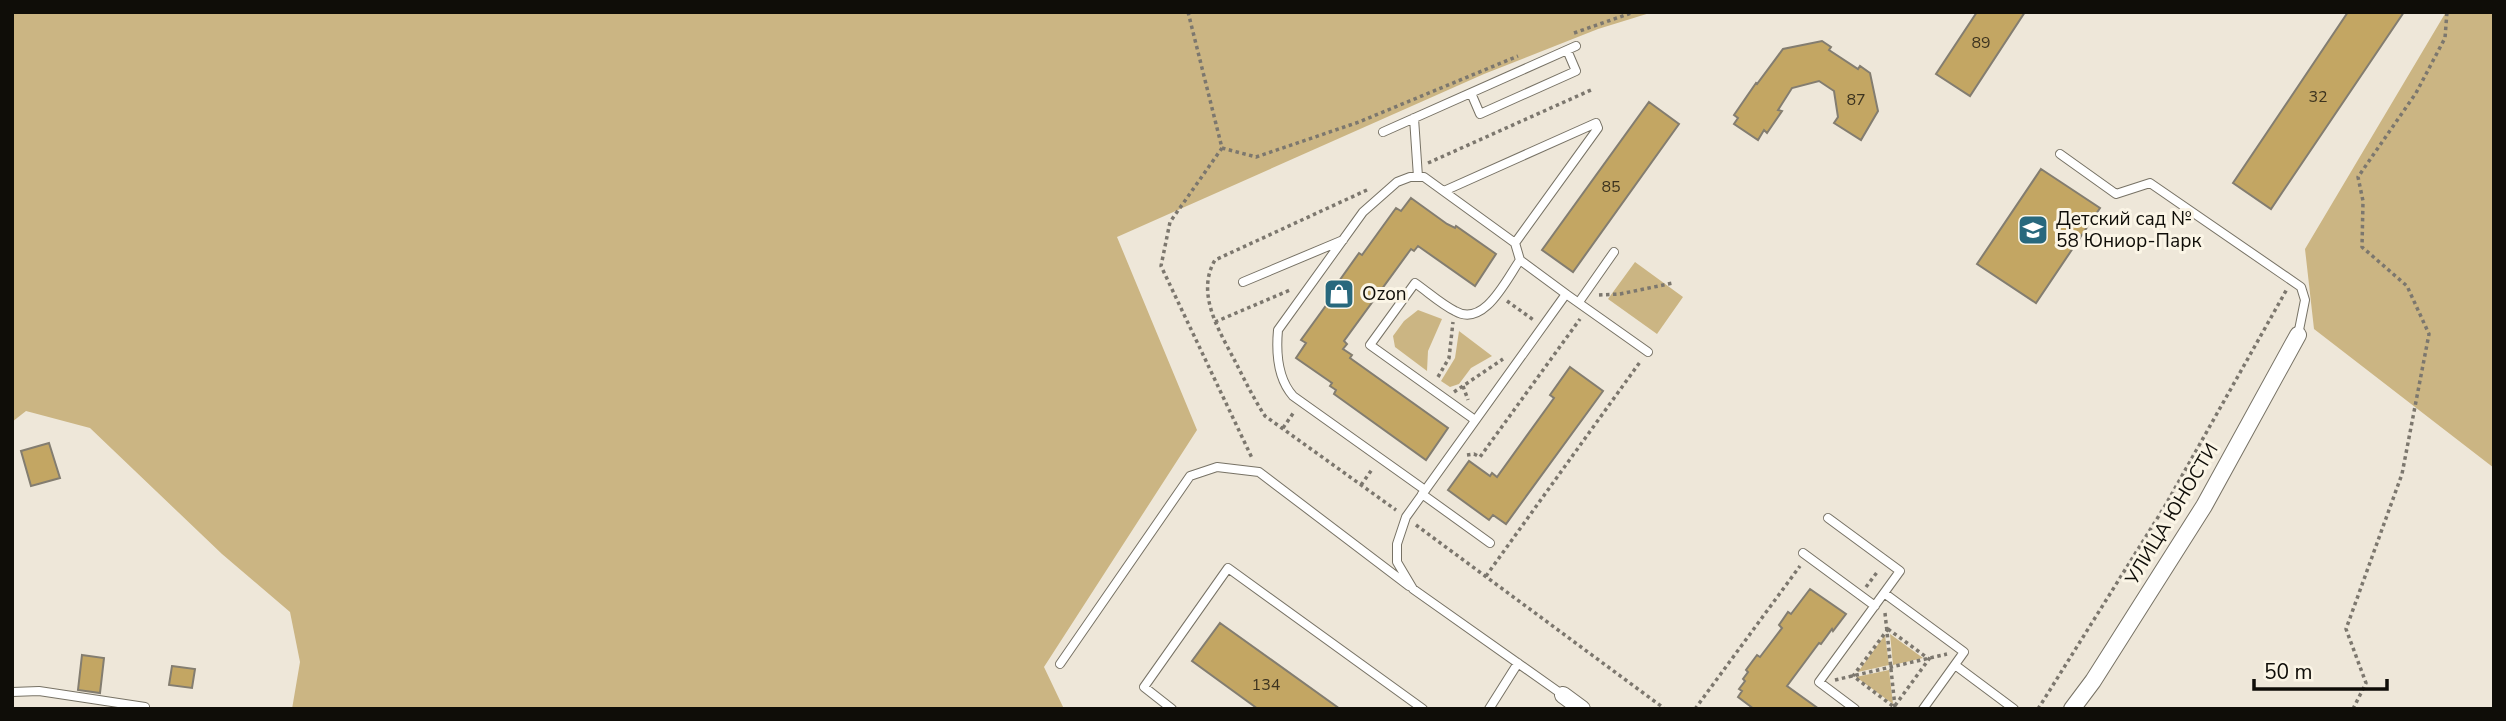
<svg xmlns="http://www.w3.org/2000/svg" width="2506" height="721" font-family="'Nunito Sans',sans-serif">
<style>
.green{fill:#cbb583}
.building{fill:#c3a663;stroke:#837d70;stroke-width:2}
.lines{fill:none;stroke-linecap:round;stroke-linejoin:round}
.lane-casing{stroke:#777265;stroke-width:10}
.street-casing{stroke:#777265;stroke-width:18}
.path{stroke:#7c776e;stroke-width:3.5;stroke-dasharray:3.5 3.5;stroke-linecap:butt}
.lane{stroke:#fff;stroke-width:8}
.street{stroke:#fff;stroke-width:16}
.labels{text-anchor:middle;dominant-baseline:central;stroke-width:6;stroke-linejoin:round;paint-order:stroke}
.number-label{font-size:16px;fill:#3c331f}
.poi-label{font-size:19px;fill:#0f0d08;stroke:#fbf5e6;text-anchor:start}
.street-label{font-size:19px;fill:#0f0d08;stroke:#fbf5e6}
</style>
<rect width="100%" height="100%" fill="#eee7d9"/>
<path class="green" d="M12 12H1653L1598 29 1484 74 1117 237 1197 430 1044 667 1064 709H292L300 662 290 612 222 554 90 428 26 411 12 422Z
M2446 12H2494V468L2314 329 2305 249Z
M1635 262 1683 297 1657 334 1608 299Z
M1418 310 1442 319 1428 351 1427 371 1395 347 1393 336 1404 321Z
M1459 331 1492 356 1471 368 1459 384 1450 387 1441 381 1455 358Z
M1890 634 1923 658 1893 665Z
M1885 635 1889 665 1858 672Z
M1889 670 1893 704 1856 677Z"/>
<path class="building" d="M1977 12H2025L1970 96 1936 74Z
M2348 12H2404L2271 209 2233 183Z
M1822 41 1831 47 1829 50 1858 69 1860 66 1870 73 1878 111 1861 140 1834 123 1838 117 1834 91 1819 81 1792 88 1778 110 1782 111 1767 133 1764 130 1758 140 1734 124 1738 118 1734 115 1756 83 1757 84 1783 49Z
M1649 102 1679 124 1573 272 1542 250Z
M2041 169 2100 208 2036 303 1977 264Z
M1411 198 1447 224 1455 228 1456 226 1496 254 1475 286 1418 246 1414 251 1411 249 1344 341 1347 344 1343 349 1352 355 1350 358 1448 428 1426 460 1334 394 1336 390 1330 386 1332 383 1296 358 1306 343 1301 340 1335 293 1332 291 1359 253 1362 255 1396 208 1401 211Z
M1570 367 1603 391 1506 524 1493 515 1489 520 1448 490 1469 461 1490 476 1492 473 1497 477 1554 398 1550 395Z
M49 443 60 478 31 486 21 451Z
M1810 589 1846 614 1833 631 1832 629 1821 644 1819 643 1787 686 1819 709H1754L1738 697 1742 691 1739 689 1745 681 1743 679 1748 672 1746 670 1757 655 1760 657 1782 628 1779 625 1788 612 1791 614Z
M1220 623 1340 709H1258L1192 661Z
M82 655 104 658 100 693 78 690Z
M172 666 195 669 192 688 169 685Z"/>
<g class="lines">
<g class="lane-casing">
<path id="lane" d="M1471 93 1480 114 1576 71 1567 50
M1414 118 1418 177
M1383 132 1576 46
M2060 154 2116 194 2150 183 2301 287 2305 300 2298 335
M1444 191 1596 123 1598 128 1515 243
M1243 282 1343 240
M1579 302 1614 252
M1475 420 1370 345 1415 283C1428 292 1441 304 1455 311 1484 328 1506 280 1520 260L1566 294
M1425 490 1293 396C1278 379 1276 352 1278 330L1363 212 1397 182 1410 177H1424L1515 243 1520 260
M1422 494 1490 543
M1828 518 1900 571 1884 593
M1803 553 1875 606
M1060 664 1190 476 1217 467 1259 472 1409 586
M1955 665 2014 709
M12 692 39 691 145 707
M1563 695 1413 589 1397 562V544L1406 517 1566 294 1648 352
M1172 709 1144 687 1228 568 1423 709
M1489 709 1518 663
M1855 709 1819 682 1884 593 1964 652 1923 709"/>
</g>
<g class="street-casing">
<path id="street" d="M1563 695 1582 709
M2072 709 2093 681 2204 506 2298 335"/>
</g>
<path class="path" d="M1188 12 1222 148 1170 222 1161 266 1252 458
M1574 33 1634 12
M1222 148 1256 157 1359 122 1518 56
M1428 163 1591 90
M1367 190 1215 260C1195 294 1220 332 1236 363 1245 381 1254 399 1265 416L1396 510
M1599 295 1620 294 1673 283
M1507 301 1535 321
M1215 322 1290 290
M1438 377 1449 358 1453 322
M1463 386 1468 400
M1454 392 1503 359
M1283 428 1294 412
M1467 455 1474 454 1480 457 1580 319
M1361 485 1373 468
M1416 525 1665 709
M1486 576 1640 362
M1866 587 1878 571
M1885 613 1895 707
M1888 629 1929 659 1894 707 1853 676Z
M1835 680 1947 654
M1695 709 1800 566
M2038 709 2165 506 2287 289
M2353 709 2366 683 2346 629 2402 474 2429 334 2407 286 2362 247 2363 201 2358 177 2416 93 2445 38 2447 12"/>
<use href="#lane" class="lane"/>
<use href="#street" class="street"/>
</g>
<defs>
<g id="school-square" transform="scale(1.575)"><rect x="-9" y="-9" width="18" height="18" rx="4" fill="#28687d" stroke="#fbf5e6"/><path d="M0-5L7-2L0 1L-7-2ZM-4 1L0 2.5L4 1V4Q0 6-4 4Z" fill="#fff"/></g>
<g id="shop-square" transform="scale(1.575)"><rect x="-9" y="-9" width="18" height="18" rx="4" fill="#28687d" stroke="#fbf5e6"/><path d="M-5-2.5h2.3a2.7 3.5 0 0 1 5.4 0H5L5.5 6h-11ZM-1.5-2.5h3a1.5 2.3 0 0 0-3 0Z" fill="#fff"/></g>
</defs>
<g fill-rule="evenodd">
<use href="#school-square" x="2033" y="230"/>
<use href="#shop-square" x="1339" y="294"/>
</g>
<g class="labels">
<g class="number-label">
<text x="1981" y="43">89</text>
<text x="2318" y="97">32</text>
<text x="1856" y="100">87</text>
<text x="1611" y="187">85</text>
<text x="1266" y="685">134</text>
</g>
<g class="poi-label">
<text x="2056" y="219">Детский сад №<tspan x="2056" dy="22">58 Юниор-Парк</tspan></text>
<text x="1362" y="294">Ozon</text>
</g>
<g class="street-label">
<text transform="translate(2172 514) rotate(-59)">УЛИЦА ЮНОСТИ</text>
</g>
</g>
<rect width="2506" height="721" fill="none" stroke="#0f0d08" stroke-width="28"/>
<path d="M2254 679v10h133v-10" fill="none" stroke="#0f0d08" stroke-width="3.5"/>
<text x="2264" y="679" font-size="21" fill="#0f0d08" stroke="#fbf5e6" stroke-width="5" paint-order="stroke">50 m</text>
</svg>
